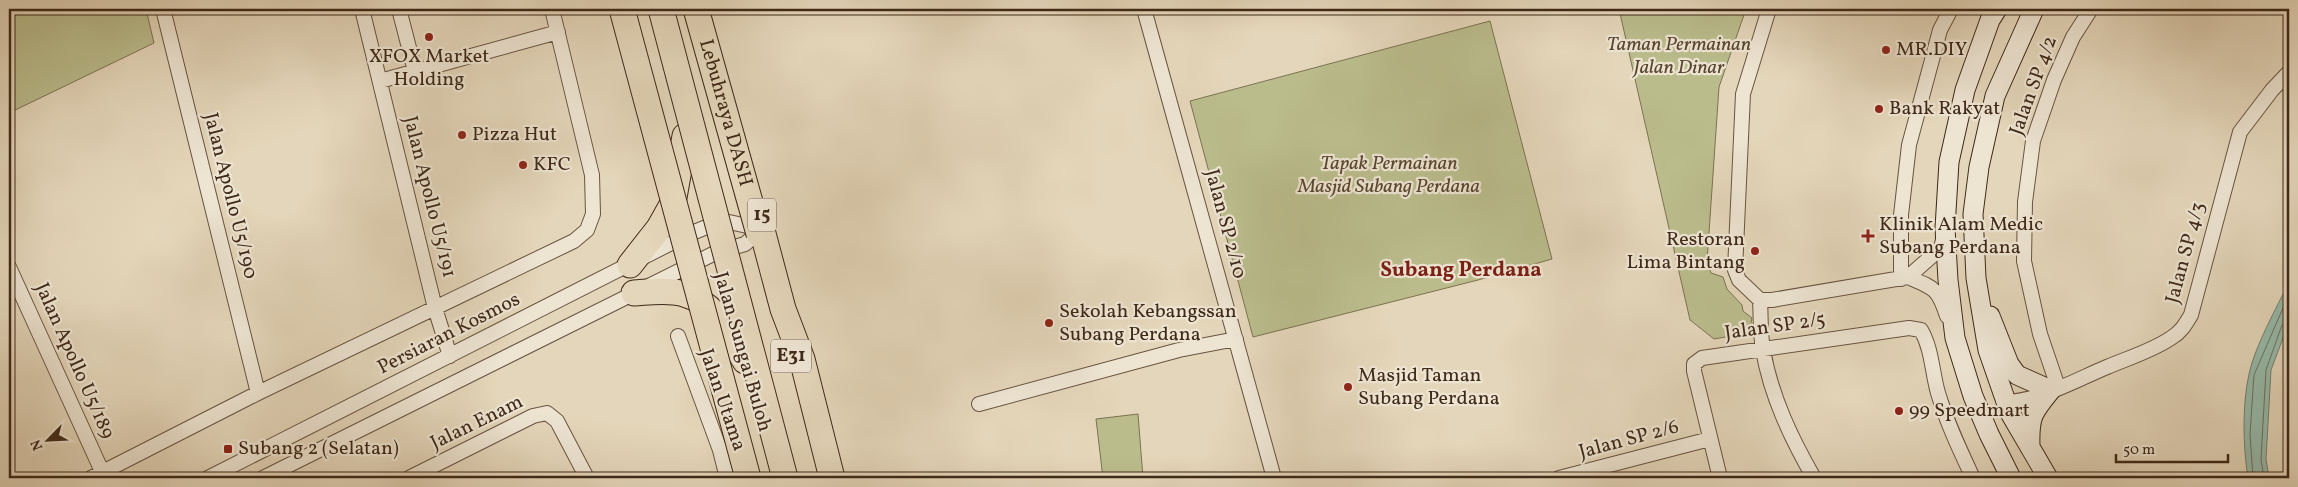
<svg xmlns="http://www.w3.org/2000/svg" width="2298" height="487" font-family="Vollkorn,serif">
<style>
.green{fill:#babc8c;stroke:#7c7252}
.water{fill:#97baaa;stroke:#748070}
.lines{fill:none;stroke-linecap:round;stroke-linejoin:round}
.shore{stroke:#6b7261;stroke-width:1}
.street-casing{stroke:#685440;stroke-width:16}
.secondary-casing{stroke:#3f2918;stroke-width:21}
.highway-casing{stroke:#3f2918;stroke-width:27}
.street{stroke:#ede4d2;stroke-width:14}
.secondary{stroke:#ede4d2;stroke-width:19}
.highway{stroke:#e4d6ba;stroke-width:25}
.highway-bridge-casing{stroke:#3f2918;stroke-width:27;stroke-linecap:butt}
.highway-bridge{stroke:#e4d6ba;stroke-width:25}
.poi-dot{fill:#8f2418;stroke:#ede4d2;stroke-width:2}
.labels{text-anchor:middle;dominant-baseline:central;stroke-width:4.5;stroke-linejoin:round;paint-order:stroke}
.shield{fill:#ede4d2;stroke:#736150;stroke-width:1}
.shield-label{font-size:19px;font-weight:bold;fill:#3f2918}
.park-label{font-size:20px;font-style:italic;fill:#58462f;stroke:#ede4d2}
.poi-label{font-size:20px;fill:#3f2918;stroke:#ede4d2;text-anchor:start}
.street-label{font-size:20px;fill:#3f2918;stroke:#ede4d2}
.neighbourhood-label{font-size:21px;font-weight:bold;fill:#7a1f14;stroke:#ede4d2}
</style>
<rect width="100%" height="100%" fill="#e4d6ba"/>
<filter id="stains"><feTurbulence type="fractalNoise" baseFrequency=".004" numOctaves="4"/><feColorMatrix values="0 0 0 0 .2 0 0 0 0 .09 0 0 0 0 .02 0 0 0 .5 -.17"/></filter>
<radialGradient id="worn" r=".72"><stop offset=".6" stop-color="#630" stop-opacity="0"/><stop offset="1" stop-color="#630" stop-opacity=".3"/></radialGradient>
<path class="green" d="M9 9H146L154 43 9 113Z
M1619 9H1746L1719 87 1707 262 1711 273 1723 277 1727 289 1742 305 1743 311 1752 318 1749 333 1714 339 1690 320Z
M1490 21 1552 259 1478 280 1253 337 1190 101Z
M1138 414 1143 478H1103L1096 419Z"/>
<path class="water" d="M2289 282V322L2271 370 2266 459 2269 478H2248C2243 446 2242 406 2249 374 2255 346 2276 309 2289 282Z"/>
<g class="lines">
<path class="shore" d="M2253 478 2250 434 2254 375 2289 294
M2264 478 2261 459 2266 370 2282 325 2289 322"/>
<g class="street-casing">
<path id="street" d="M163 9 258 393
M362 9 435 308 450 356
M399 9 415 71
M1144 9 1274 478
M380 81 558 32
M9 267 105 478
M1908 277C1934 288 1938 288 1947 316
M1901 279V215L1909 145 1940 30 1951 9
M1760 300 1739 280 1735 270 1743 94 1769 9
M1760 300H1772L1908 277 1941 248 1944 235
M1760 300C1761 316 1760 333 1763 350 1771 396 1791 438 1814 478
M678 336 720 450 727 478
M2058 387 2040 334 2024 261 2025 202 2033 141 2054 80 2073 37 2091 9
M2005 402C2037 402 2078 379 2107 367 2128 358 2152 351 2171 338 2181 332 2185 325 2191 315L2240 132 2272 90 2289 72
M979 404 1179 350 1236 339
M91 478 258 393 574 241 587 230 593 214 592 175 552 9
M208 478 687 235 709 226 729 222 761 229
M263 478 715 253 745 244 762 229
M409 478 533 416 547 413 557 421 587 478
M1559 478 1710 439
M1720 478 1694 371V364L1702 358 1909 328 1921 330C1932 349 1932 372 1938 393 1947 423 1960 450 1973 478"/>
</g>
<g class="secondary-casing">
<path id="secondary" d="M1997 9 1990 20 1965 90 1949 162 1945 228 1948 280 1955 338 1973 396 1989 434 2011 478
M2034 9 1995 96 1979 167 1973 214 1976 278 1988 350 2010 413 2048 478
M1990 316 2009 364 2017 375 2051 390C2032 413 2029 417 2030 447"/>
</g>
<g class="highway-casing">
<path id="highway" d="M757 211 783 309 802 359 832 478
M630 265 659 228 673 203 685 136
M634 293C650 292 669 289 684 294 716 303 729 335 745 361"/>
</g>
<use href="#street" class="street"/>
<use href="#secondary" class="secondary"/>
<use href="#highway" class="highway"/>
<g class="highway-bridge-casing">
<g id="highway-bridge">
<path d="M622 9 748 478"/>
<path d="M661 9 785 478"/>
<path id="s1" d="M696 9 759 234"/>
</g>
</g>
<use href="#highway-bridge" class="highway-bridge"/>
</g>
<g class="poi-dot">
<circle cx="429" cy="37" r="5"/>
<circle cx="1886" cy="50" r="5"/>
<circle cx="1879" cy="109" r="5"/>
<circle cx="462" cy="135" r="5"/>
<circle cx="523" cy="165" r="5"/>
<path d="M1865.5 228.5h5v5h5v5h-5v5h-5v-5h-5v-5h5z"/>
<circle cx="1755" cy="251" r="5"/>
<circle cx="1049" cy="323" r="5"/>
<circle cx="1348" cy="387" r="5"/>
<circle cx="1899" cy="411" r="5"/>
<rect x="223" y="444" width="10" height="10" rx="2.5"/>
</g>
<g class="labels">
<g class="shield">
<rect x="748" y="198.5" width="28" height="33" rx="4"/>
<rect x="771" y="339.5" width="40" height="33" rx="4"/>
</g>
<g class="shield-label">
<text x="762" y="215">15</text>
<text x="791" y="356">E31</text>
</g>
<g class="park-label">
<text x="1679" y="45">Taman Permainan<tspan x="1679" dy="23">Jalan Dinar</tspan></text>
<text x="1389" y="164">Tapak Permainan<tspan x="1389" dy="23">Masjid Subang Perdana</tspan></text>
</g>
<g class="poi-label">
<text x="1896" y="50">MR.DIY</text>
<text x="429" y="57" text-anchor="middle">XFOX Market<tspan x="429" dy="23">Holding</tspan></text>
<text x="1889" y="109">Bank Rakyat</text>
<text x="472" y="135">Pizza Hut</text>
<text x="533" y="165">KFC</text>
<text x="1879" y="225">Klinik Alam Medic<tspan x="1879" dy="23">Subang Perdana</tspan></text>
<text x="1745" y="240" text-anchor="end">Restoran<tspan x="1745" dy="23">Lima Bintang</tspan></text>
<text x="1059" y="312">Sekolah Kebangssan<tspan x="1059" dy="23">Subang Perdana</tspan></text>
<text x="1358" y="376">Masjid Taman<tspan x="1358" dy="23">Subang Perdana</tspan></text>
<text x="1909" y="411">99 Speedmart</text>
<text x="238" y="449">Subang 2 (Selatan)</text>
</g>
<g class="street-label">
<text transform="translate(2034 86) rotate(-70)">Jalan SP 4/2</text>
<text stroke="none"><textPath href="#s1" startOffset="108">Lebuhraya DASH</textPath></text>
<text transform="translate(230 196) rotate(76)">Jalan Apollo U5/190</text>
<text transform="translate(429 197) rotate(76)">Jalan Apollo U5/191</text>
<text transform="translate(1225 224) rotate(75)">Jalan SP 2/10</text>
<text transform="translate(2186 253) rotate(-75)">Jalan SP 4/3</text>
<text transform="translate(1775 327) rotate(-8)">Jalan SP 2/5</text>
<text transform="translate(449 334) rotate(-27)">Persiaran Kosmos</text>
<text transform="translate(742 352) rotate(74)">Jalan Sungai Buloh</text>
<text transform="translate(74 361) rotate(66)">Jalan Apollo U5/189</text>
<text transform="translate(722 400) rotate(71)">Jalan Utama</text>
<text transform="translate(477 423) rotate(-26)">Jalan Enam</text>
<text transform="translate(1629 440) rotate(-15)">Jalan SP 2/6</text>
</g>
<g class="neighbourhood-label">
<text x="1461" y="270">Subang Perdana</text>
</g>
</g>
<rect width="2298" height="487" fill="none" stroke="#e4d6ba" stroke-width="30"/>
<rect x="10" y="10" width="2278" height="467" fill="none" stroke="#3f2918" stroke-width="2.5"/>
<rect x="15" y="15" width="2268" height="457" fill="none" stroke="#3f2918"/>
<g transform="translate(48 440) rotate(246)" stroke="#ede4d2" stroke-width="4" paint-order="stroke">
<path d="M0-4L9 19L0 12L-9 19Z" fill="#3f2918"/>
<text y="-8" font-size="14" font-weight="bold" text-anchor="middle" fill="#3f2918">N</text>
</g>
<path d="M2116 454v8h112v-8" fill="none" stroke="#3f2918" stroke-width="2.5"/>
<text x="2123" y="454" font-size="15" fill="#3f2918" stroke="#ede4d2" stroke-width="4" paint-order="stroke">50 m</text>
<rect width="100%" height="100%" filter="url(#stains)"/>
<rect width="100%" height="100%" fill="url(#worn)"/>
</svg>
